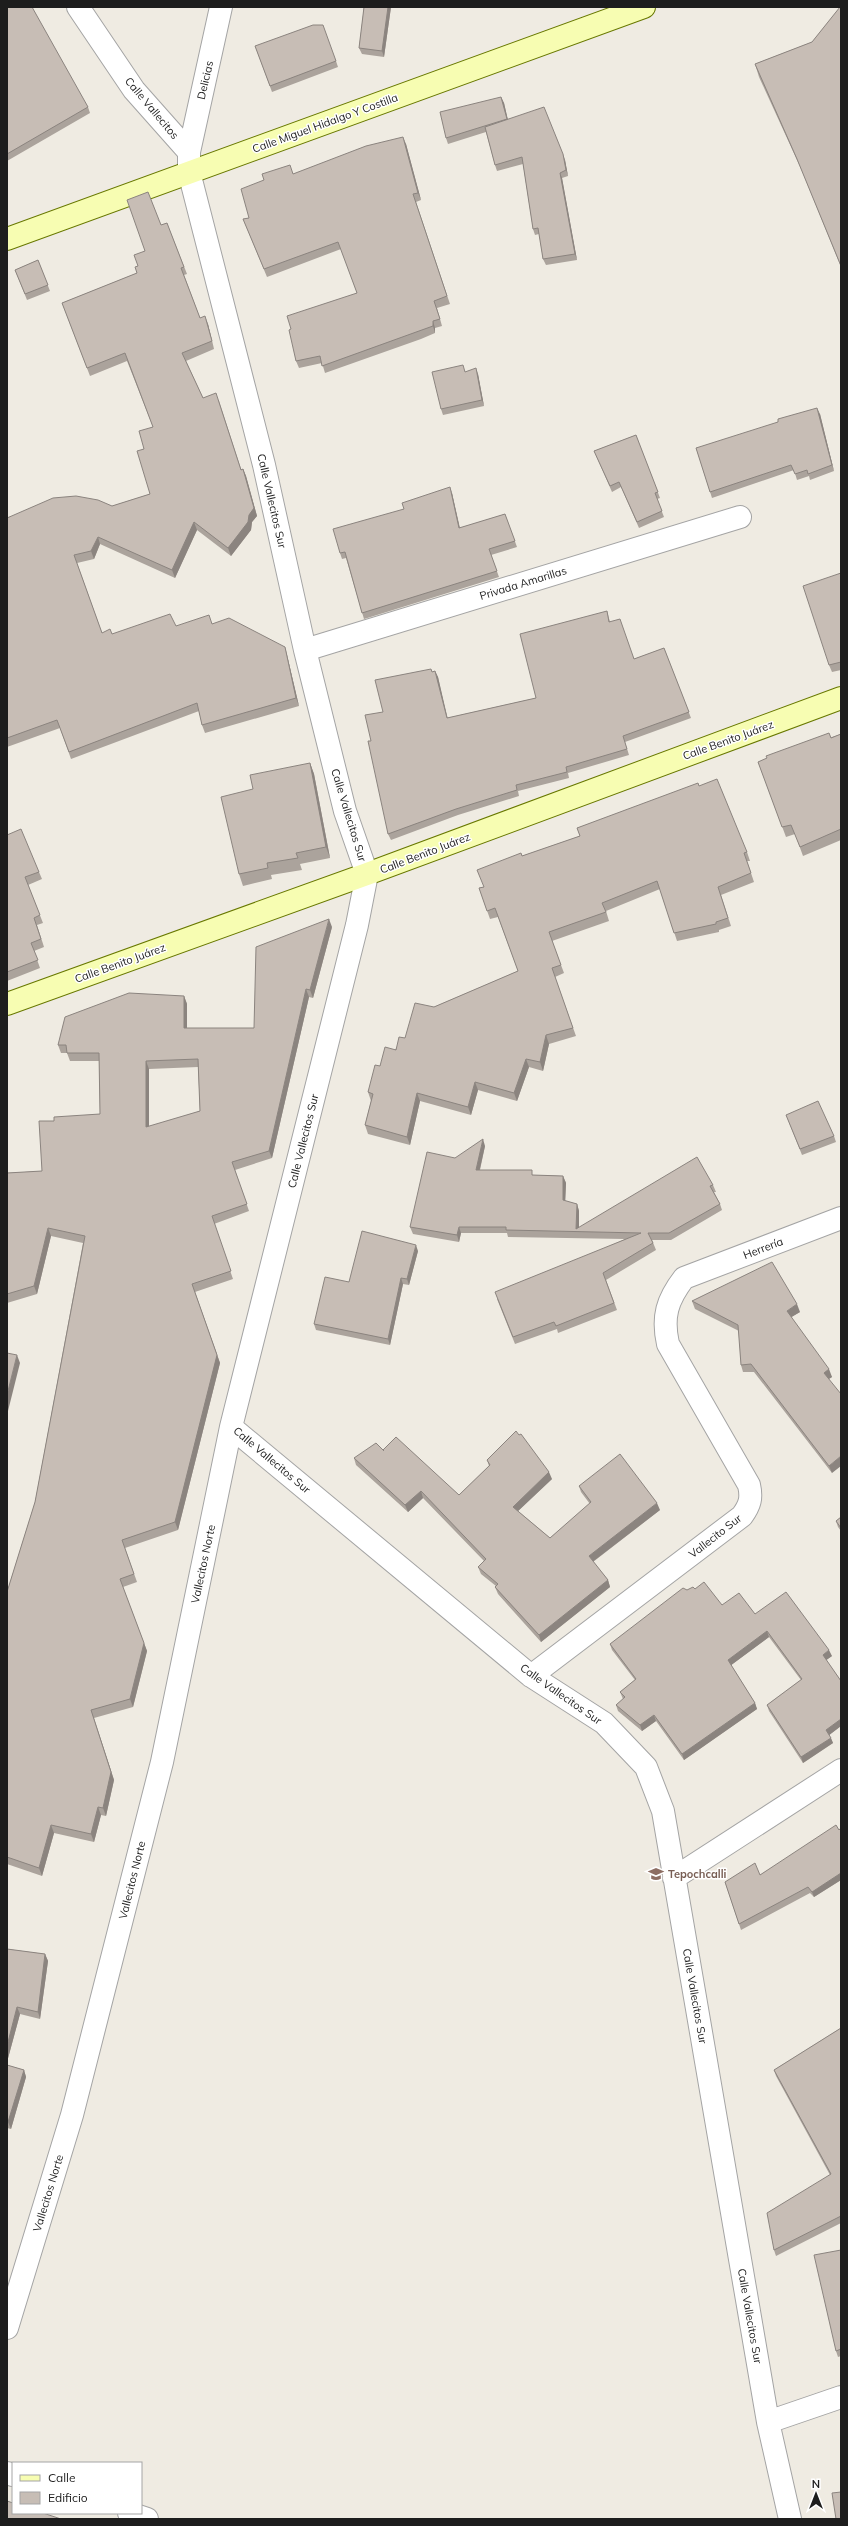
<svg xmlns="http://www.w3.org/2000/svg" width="848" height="2526" font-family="Mulish,sans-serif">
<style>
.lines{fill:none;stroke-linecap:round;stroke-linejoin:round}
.street-casing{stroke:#a4a4a4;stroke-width:24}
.secondary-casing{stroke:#687800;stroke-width:24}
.street{stroke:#fff;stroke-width:22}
.secondary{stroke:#f7fdb2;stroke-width:22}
.wall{fill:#aba39c;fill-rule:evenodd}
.shaded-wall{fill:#8b847f}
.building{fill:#c7bdb5;stroke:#8b847f;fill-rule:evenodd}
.labels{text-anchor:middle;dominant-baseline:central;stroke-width:3;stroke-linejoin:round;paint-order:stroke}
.street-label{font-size:11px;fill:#1d1d1d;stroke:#fff}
.education-label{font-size:11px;font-weight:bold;fill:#785e54;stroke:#fff;text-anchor:start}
</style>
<rect width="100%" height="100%" fill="#efebe2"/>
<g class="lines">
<g class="street-casing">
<path id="street" d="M189 152 221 7
M305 650 740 517
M231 1427 531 1676 604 1723 646 1767 663 1811 768 2422 790 2519
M531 1676 742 1516C750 1505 752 1498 749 1485L668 1344C662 1317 667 1300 684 1278L841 1218
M674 1878 841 1770
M7 2328 72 2115 162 1762 231 1427 357 925 367 874 345 811 305 650 264 465 189 172V152L134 90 78 7
M768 2422 841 2397
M7 2473 13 2475
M129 2513 147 2519"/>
</g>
<g class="secondary-casing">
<path id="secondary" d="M7 239 644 7
M7 1004 367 874 841 698"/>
</g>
<use href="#street" class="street"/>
<use href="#secondary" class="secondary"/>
</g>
<path class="wall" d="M7 7 88 107 90 113 7 161Z
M364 7H391L384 57 362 54 359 48Z
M841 7V267L802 171 759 77 755 64 812 42Z
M255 46 336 61 338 67 272 92Z
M501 97 504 103 508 120 565 160 568 176 562 178 577 260 546 265 543 259 539 234 535 235 533 229 523 164 497 171 495 165 486 132 448 144 446 138Z
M406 144 421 200 416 202 450 304 437 308 442 326 435 328V333L421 339 325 373 322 363 299 368 296 361 291 329 357 293 341 249 267 277 243 219 249 218 293 174Z
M167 223 187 274 184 275 200 318 208 324 214 349 186 361 203 398 219 401 241 469H243L246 476 257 516 252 522 251 530 231 556 197 530 175 578 100 544 94 559 77 563 102 633 112 634 176 626 213 624 285 647 287 655 299 706 205 733 202 725 199 711 71 759 60 728 7 747V518L112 506 150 494 144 449 153 427 127 361 90 376 62 303 137 273 138 266 145 251 161 225Z
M38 260 50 291 27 300 15 270Z
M465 372 478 374 484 406 443 415 441 409Z
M820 414 834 471 810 480 809 476 797 480 794 470 712 498 696 448Z
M636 435 660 498 657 499 664 517 639 528 621 487 612 492 594 451Z
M452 493 460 528 505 514 517 547 491 555 499 577 364 619 346 558 342 559 340 553 404 509Z
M841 573V670L832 672 829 665Z
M607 611 610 622 634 659 664 648 691 718 625 742 629 755 568 773 569 778 518 791 519 796 458 815 391 840 388 834 371 741 383 712 432 672 435 671 438 677 447 718 536 698Z
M841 734V840L803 856 795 834 786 837 758 762Z
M310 763 314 774 330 858 300 864 302 870 271 875 272 879 243 886 239 874 253 789Z
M699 786 747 852 750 861H747L754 882 721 895 731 926 719 930V932L677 941 660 889 606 911 609 921 552 941 564 973 555 977 576 1036 549 1044 543 1071 529 1067 517 1101 478 1090 471 1115 420 1101 410 1145 368 1134 365 1125 371 1101 368 1092 380 1066 434 1007 518 971 498 917 490 919 479 888 484 887 522 856 580 836 577 828Z
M7 835 39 872 42 879 28 885 43 923 37 925 44 947 34 951 40 968 7 981Z
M332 927 313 998 309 997 272 1158 235 1170 249 1211 214 1224 233 1279 195 1292 220 1363 178 1530 125 1548 137 1582 123 1587 147 1651 133 1707 94 1718 114 1780 106 1816 101 1815 94 1842 54 1833 42 1876 7 1864V1592L35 1502 83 1243 51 1236 37 1294 7 1303V1173L42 1171 54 1121 100 1114 99 1061H70L67 1053H61L58 1045 184 996 187 1004V1028H254ZM198 1067 200 1111 149 1127V1069Z
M786 1115 834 1136 836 1142 802 1155Z
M485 1146 480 1170 534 1175 563 1176 566 1183 565 1201 577 1204 579 1211V1228L713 1185 716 1192H714L720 1204 722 1210 671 1240H652L656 1250 606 1280 617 1310 558 1333 557 1329 515 1344 497 1299 625 1239 508 1237 507 1233H461L459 1242 413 1234 410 1227 455 1158Z
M418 1251 409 1285 403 1284 390 1345 316 1330 314 1324 349 1282Z
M692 1301 800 1312 791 1317 832 1377 829 1379 832 1473 754 1372H743L741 1365 739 1331 695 1309Z
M354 1458 459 1495 489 1466 487 1460 552 1479 518 1511 550 1538 590 1504 581 1492 579 1486 660 1510 593 1562 608 1580 610 1587 541 1642 498 1594 495 1587 496 1586 481 1574 478 1567 484 1561 423 1498 408 1512 356 1465Z
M841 1517V1531L838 1527 836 1521Z
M695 1589 722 1605 755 1614 832 1656 826 1660 841 1681V1726L829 1735 833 1743 803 1763 769 1711 767 1705 801 1680 769 1637 731 1665 755 1703 757 1709 684 1760 656 1721 642 1731 618 1711 616 1705 623 1699 620 1692 635 1680 612 1650 610 1644 687 1590Z
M841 1828V1880L814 1897 810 1893 741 1930 725 1882 760 1875Z
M7 1949 45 1954 48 1961 40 2019 20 2014 7 2062Z
M841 2028V2223L776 2256 774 2250 830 2175 776 2076 774 2070Z
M7 2065 24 2070 26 2077 11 2129 7 2128V2130Z
M841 2250V2356L838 2357 836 2351Z"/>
<path class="shaded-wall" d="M388 7H391L384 57 382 51Z
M501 97 504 103 509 125 507 119Z
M403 137 406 144 421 200 418 193Z
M563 154 565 160 568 176 566 170Z
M560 173 562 178 577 260 575 254Z
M205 316 208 324 214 349 212 341Z
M433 321 435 328V333L433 326Z
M476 368 478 374 484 406 482 400Z
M817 408 820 414 834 471 832 465Z
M243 469 246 476 257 516 252 522 251 530 231 556 228 548Z
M450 487 452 493 461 534 459 528Z
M194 522 197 530 175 578 172 570Z
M98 537 100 544 94 559 91 551Z
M285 647 287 655 299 706 296 698Z
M435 671 438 677 449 724 447 718Z
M310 763 314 774 330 858 326 847Z
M329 919 332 927 313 998 310 990Z
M306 989 309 997 272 1158 269 1151Z
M184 996 187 1004V1036L184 1028Z
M546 1035 549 1044 543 1071 540 1062Z
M526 1059 529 1067 517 1101 514 1093Z
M146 1061 149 1069V1135L146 1127Z
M475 1082 478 1090 471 1115 468 1107Z
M417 1093 420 1101 410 1145 407 1137Z
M483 1139 485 1146 478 1177 476 1170Z
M563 1176 566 1183 565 1207 563 1200Z
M577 1204 579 1211V1232L576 1229Z
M459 1227 461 1233 459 1242 457 1235Z
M48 1228 51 1236 37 1294 34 1286Z
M416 1245 418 1251 409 1285 407 1279Z
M401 1278 403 1284 390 1345 388 1339Z
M192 1284 220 1363 178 1530 175 1522Z
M797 1304 800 1312 790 1318 787 1311Z
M17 1355 20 1363 7 1415V1395Z
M829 1369 832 1377 827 1380 824 1373Z
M841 1456V1466L832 1473 829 1466Z
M549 1472 552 1479 516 1513 513 1507Z
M421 1491 423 1498 408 1512 405 1505Z
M657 1503 660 1510 591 1563 589 1556Z
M608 1580 610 1587 541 1642 539 1635Z
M767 1631 769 1637 730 1666 728 1660Z
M144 1643 147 1651 133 1707 130 1699Z
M829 1650 832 1656 825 1661 823 1655Z
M755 1703 757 1709 684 1760 682 1754Z
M91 1710 114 1780 106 1816 103 1808Z
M654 1715 656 1721 642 1731 640 1725Z
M841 1719V1726L828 1736 826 1730Z
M831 1738 833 1743 803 1763 801 1757Z
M98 1807 101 1815 94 1842 91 1834Z
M51 1825 54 1833 42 1876 39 1868Z
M841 1873V1880L814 1897 812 1892Z
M45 1954 48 1961 40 2019 38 2012Z
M17 2007 20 2014 7 2062V2046Z
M24 2070 26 2077 11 2129 8 2122Z"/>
<path class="building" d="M7 7H32L88 107 7 154Z
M364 7H388L382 51 359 48Z
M840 7H841V266L797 159 755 64 812 42Z
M313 25H323L336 61 270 86 255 46Z
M501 97 507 119 446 138 440 112Z
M544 107 563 154 566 170 560 173 575 254 543 259 538 228 533 229 522 157 495 165 485 127Z
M403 137 418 193 413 194 447 296 434 301 440 319 433 321V326L419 331 322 366 320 356 296 361 289 330 291 329 287 316 357 293 338 242 264 269 243 219 249 218 241 189 264 180 262 174 290 165 293 174 366 146Z
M148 192 161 225 167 223 184 267 181 268 200 318 205 316 212 341 182 353 203 398 216 393 241 470 243 469 254 508 249 515 248 522 228 548 194 522 172 570 98 537 91 551 74 555 102 633 110 629 112 634 170 614 176 626 209 615 212 624 229 618 285 647 296 698 202 725 197 703 69 752 57 720 7 738V518L53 498 76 496 98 500 112 506 150 494 137 451 144 449 139 431 153 427 125 353 87 368 62 303 137 273 135 267 138 266 134 255 145 251 127 200Z
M38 260 48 285 25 294 15 270Z
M463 365 465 372 476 368 482 400 441 409 432 372Z
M817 408 832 465 808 474 807 470 795 474 791 465 710 492 696 448 778 422V419Z
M636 435 658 492 655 493 662 511 637 522 619 482 610 486 594 451Z
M450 487 459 528 505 514 515 541 489 549 497 571 362 613 345 552 340 553 333 529 404 509 402 503Z
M841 573V662L829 665 803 586Z
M607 611 609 622 620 619 634 659 664 648 689 712 623 736 627 749 566 767 567 772 516 785 517 790 456 809 388 834 368 741H371L365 715 383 712 375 680 431 669 432 672 435 671 447 718 536 698 520 634Z
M829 733 831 738 841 734V829L800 847 791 825 782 827 758 762 767 758 766 756Z
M310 763 326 847 296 853 298 858 267 863 268 868 239 874 221 797 253 789 250 775Z
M717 779 747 852 744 853 751 873 718 887 728 918 716 922V924L674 933 657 881 602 903 606 912 549 932 561 965 552 968 573 1028 546 1035 540 1062 526 1059 514 1093 475 1082 468 1107 417 1093 407 1137 365 1125 373 1094 368 1092 375 1065 380 1066 385 1047 396 1050 399 1037 405 1038 415 1003 434 1007 518 971 495 908 487 911 479 888 484 887 477 870 521 853 522 856 580 836 577 828 698 783 699 786Z
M21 829 39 872 25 877 40 915 34 918 41 939 31 943 38 960 7 972V835Z
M329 919 310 990 306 989 269 1151 232 1162 247 1204 212 1216 231 1271 192 1284 217 1355 175 1522 122 1540 134 1574 120 1579 144 1643 130 1699 91 1710 111 1772 103 1808 98 1807 91 1834 51 1825 39 1868 7 1857V1592L35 1502 85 1236 48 1228 34 1286 7 1294V1173L42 1171 39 1121H54V1117L100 1114 99 1053H67L66 1045H58L65 1017 129 993 184 996V1028H254L256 947ZM198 1059 200 1111 146 1127V1061Z
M818 1101 834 1136 800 1149 786 1115Z
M483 1139 476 1170H532V1175L563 1176V1200L577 1204 576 1229 697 1157 713 1185 710 1186 720 1204 669 1233H648L653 1243 603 1273 614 1303 556 1326 554 1322 513 1337 495 1292 641 1233 506 1230V1227H459L457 1235 410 1227 427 1152 455 1158Z
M362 1231 416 1245 407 1279 401 1278 388 1339 314 1324 325 1277 349 1282Z
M772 1262 797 1304 787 1311 829 1369 824 1373 841 1394V1456L829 1466 751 1364 741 1365 738 1325 692 1301Z
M7 1353 17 1355 7 1395Z
M516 1431 519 1435 521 1434 549 1472 513 1507 550 1538 591 1502 579 1486 620 1454 657 1503 589 1556 608 1580 539 1635 495 1587 498 1584 478 1567 486 1559 421 1491 405 1505 354 1458 376 1443 384 1451 383 1450 396 1437 459 1495 490 1465 487 1460Z
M841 1517V1528L836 1521Z
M704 1582 722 1605 739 1593 755 1614 786 1592 829 1650 823 1655 841 1681V1719L826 1730 831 1738 801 1757 767 1705 802 1679 767 1631 728 1660 755 1703 682 1754 654 1715 640 1725 616 1705 625 1697 620 1692 636 1679 610 1644 683 1588 687 1590 693 1587 695 1589Z
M836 1825 839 1830 841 1828V1873L812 1892 808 1887 739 1924 725 1882 755 1863 760 1875Z
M7 1949 45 1954 38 2012 17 2007 7 2046Z
M841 2028V2216L774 2250 767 2213 831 2174 774 2070Z
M7 2065 24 2070 8 2122H7Z
M841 2250V2349L836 2351 814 2255Z
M841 2492V2519H836L832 2493Z
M7 2501 13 2503V2513H43L61 2519H7Z"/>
<defs>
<g id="school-bare" transform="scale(1.2)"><path d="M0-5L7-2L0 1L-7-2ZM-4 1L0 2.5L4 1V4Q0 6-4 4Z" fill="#8d6e63" stroke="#fff" stroke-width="2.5" paint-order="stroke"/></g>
</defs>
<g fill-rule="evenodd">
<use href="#school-bare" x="656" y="1874"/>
</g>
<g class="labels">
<g class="street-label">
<text transform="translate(205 80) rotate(-77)">Delicias</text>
<text transform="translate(152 108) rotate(50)">Calle Vallecitos</text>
<text transform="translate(325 123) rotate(-20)">Calle Miguel Hidalgo Y Costilla</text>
<text transform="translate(272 501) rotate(77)">Calle Vallecitos Sur</text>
<text transform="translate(523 583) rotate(-17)">Privada Amarillas</text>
<text transform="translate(728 740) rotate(-20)">Calle Benito Juárez</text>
<text transform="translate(349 815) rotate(73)">Calle Vallecitos Sur</text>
<text transform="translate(425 853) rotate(-21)">Calle Benito Juárez</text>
<text transform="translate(120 963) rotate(-20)">Calle Benito Juárez</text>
<text transform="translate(303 1141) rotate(-76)">Calle Vallecitos Sur</text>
<text transform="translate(763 1248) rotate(-21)">Herrería</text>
<text transform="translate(272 1460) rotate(40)">Calle Vallecitos Sur</text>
<text transform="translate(715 1536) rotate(-38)">Vallecito Sur</text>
<text transform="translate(203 1564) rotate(-78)">Vallecitos Norte</text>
<text transform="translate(561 1694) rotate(35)">Calle Vallecitos Sur</text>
<text transform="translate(132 1880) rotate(-76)">Vallecitos Norte</text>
<text transform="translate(695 1996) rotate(80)">Calle Vallecitos Sur</text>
<text transform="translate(48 2193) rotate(-73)">Vallecitos Norte</text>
<text transform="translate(750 2316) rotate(80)">Calle Vallecitos Sur</text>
</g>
<g class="education-label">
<text x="668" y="1874">Tepochcalli</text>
</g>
</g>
<rect width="848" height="2526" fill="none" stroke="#1d1d1d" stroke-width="16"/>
<rect x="12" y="2462" width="130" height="52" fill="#ffffff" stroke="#a5a5a5"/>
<rect x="20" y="2475" width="20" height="6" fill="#f7fdb2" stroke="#a5a5a5"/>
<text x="48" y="2482" font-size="12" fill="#1d1d1d">Calle</text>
<rect x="20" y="2492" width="20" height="12" fill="#c7bdb5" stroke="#a5a5a5"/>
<text x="48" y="2502" font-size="12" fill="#1d1d1d">Edificio</text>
<g transform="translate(816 2494)" stroke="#ffffff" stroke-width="3" paint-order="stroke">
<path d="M0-3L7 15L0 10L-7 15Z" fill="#1d1d1d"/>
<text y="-6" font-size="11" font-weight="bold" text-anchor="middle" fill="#1d1d1d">N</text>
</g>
</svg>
